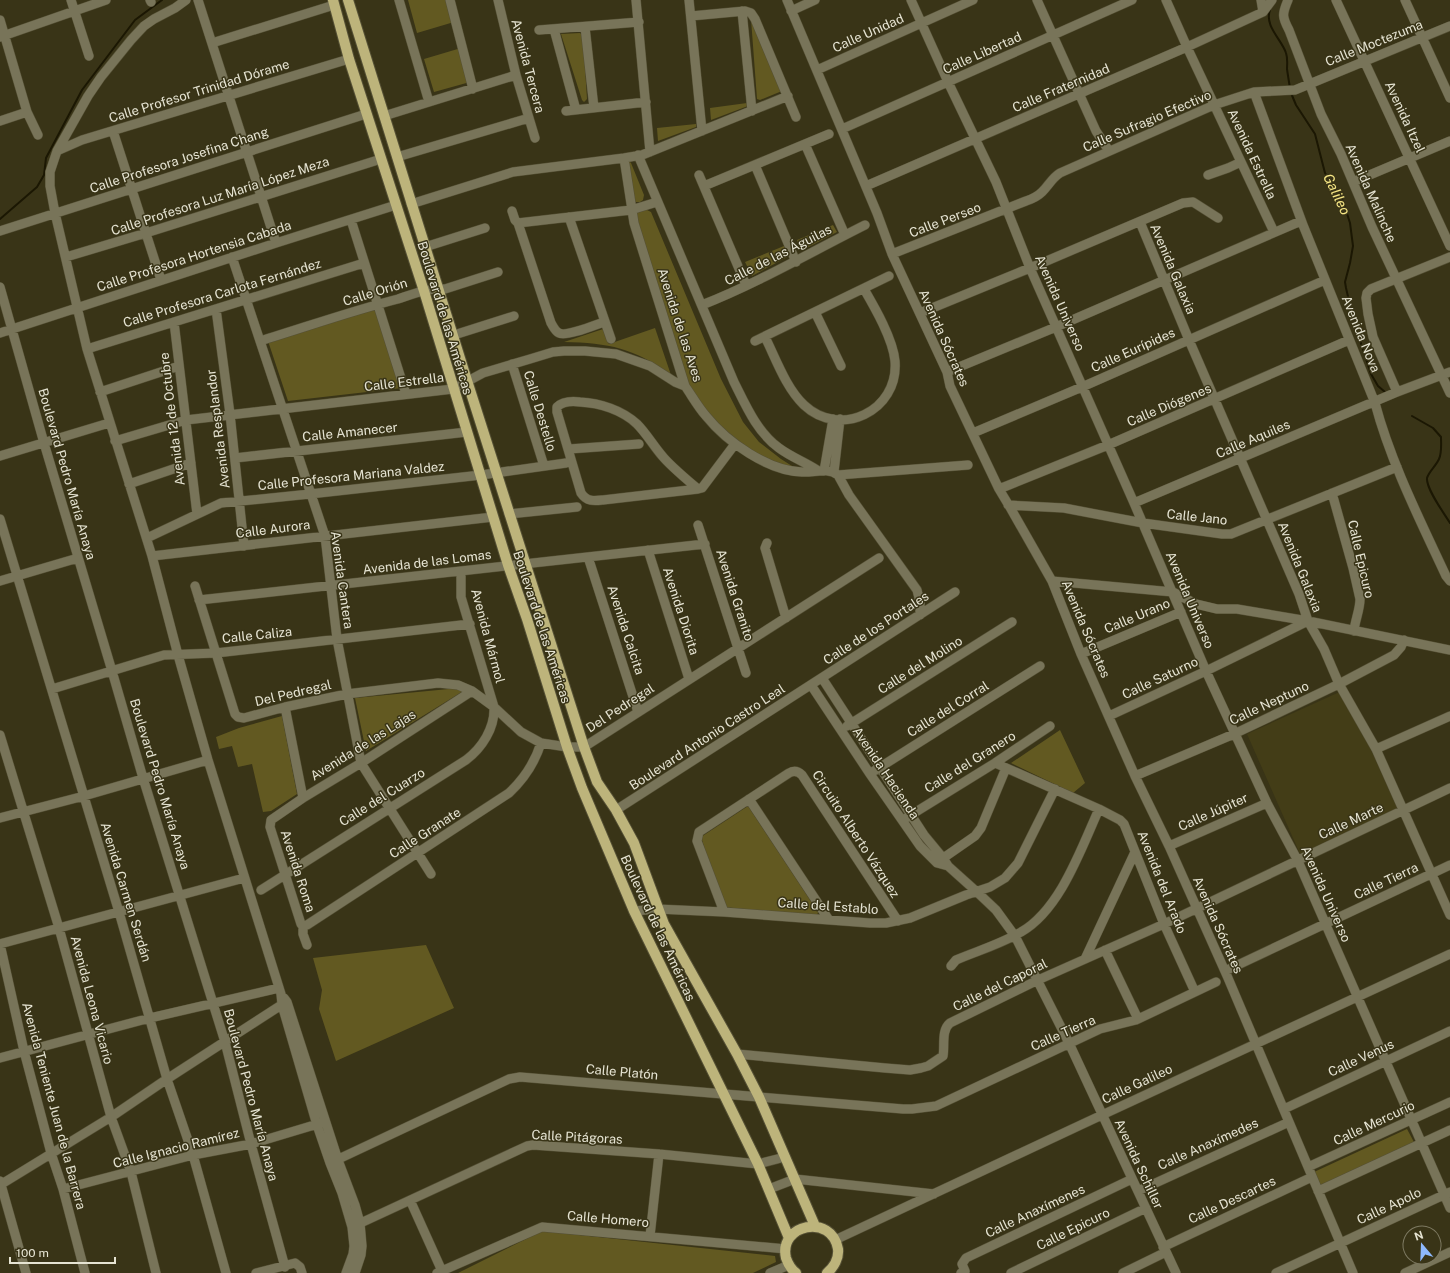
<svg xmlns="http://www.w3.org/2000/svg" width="1450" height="1273" font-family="'Public Sans',sans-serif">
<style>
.built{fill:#433d17}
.green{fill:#625921}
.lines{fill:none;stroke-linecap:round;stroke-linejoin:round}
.stream{stroke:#1b1703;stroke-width:2}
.minor-casing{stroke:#555035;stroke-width:10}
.major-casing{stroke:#555035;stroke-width:12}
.minor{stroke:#787459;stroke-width:9}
.major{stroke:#bdb47b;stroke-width:10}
.labels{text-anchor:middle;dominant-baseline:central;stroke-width:3;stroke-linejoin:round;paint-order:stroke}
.street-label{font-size:13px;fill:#e6e4d3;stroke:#393417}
.water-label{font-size:14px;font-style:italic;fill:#f6e685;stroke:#393417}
</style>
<rect width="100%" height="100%" fill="#393417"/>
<path class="built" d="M1344 690 1399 812 1301 856 1247 734Z"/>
<path class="green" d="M408 0H448L454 22 417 33Z
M751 19 782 91 760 100 757 99Z
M580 33 583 36 587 99 584 102 582 100 561 34Z
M461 48 470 82 434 92 424 59Z
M747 103 748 106 711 120 710 108Z
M696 124V127L658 141 657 128Z
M630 162 631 163 644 195 643 200 640 202H633L628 163Z
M645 209 651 212 721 379 743 422 759 442 781 459 792 466H779L728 438 693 401 633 216 638 211Z
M833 225 837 232 801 251 797 240Z
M784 246 789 256 752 276 745 262Z
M377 308 402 388 288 401 268 341Z
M655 328 671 375C634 348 609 343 564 342L603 329 609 344Z
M459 688 465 690 366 751 355 698Z
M282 716 297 794 271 811 263 812 252 764 238 767 232 746 219 749 216 737 239 728Z
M1060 730 1085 783 1073 793 1011 763Z
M748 806 818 912 817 916 723 907 701 837Z
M426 945 454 1008 336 1061 319 1009 322 990 313 958Z
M1407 1129 1415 1144 1321 1188 1314 1172Z
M542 1231 775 1256 776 1262 753 1273H458Z"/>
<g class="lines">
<path class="stream" d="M1270 10C1264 26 1282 40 1286 53 1288 59 1287 64 1287 69 1288 76 1289 82 1290 88
M1291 93 1296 105 1315 134 1325 173 1343 201 1350 223 1353 246 1350 263 1345 282 1346 288 1354 322 1371 374 1378 386 1385 392
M0 219 37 187 44 175 46 158 82 90 135 20 162 0
M1412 416 1433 428 1441 437C1441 444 1442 453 1439 459 1436 466 1429 471 1427 478 1426 489 1444 513 1450 523"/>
<g class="minor-casing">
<path id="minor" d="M71 0 89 56
M150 0 151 2
M186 0 175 8 154 19 144 26 131 40 101 77 88 96 57 151 50 172V186L55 213 87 349 152 556 178 655 208 760 281 994 282 1005 317 1125 330 1163 342 1193 352 1227 354 1246 353 1254 346 1273
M198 0 276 243
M399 0 429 102
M450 0 473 89
M498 0 516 75 535 138
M636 0 650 152
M689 0 702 131
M787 0 877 213 892 254 947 372 950 386 999 489 1011 509 1052 581 1081 654 1135 776 1169 846 1228 978 1353 1273
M911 0 948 82 996 182 1030 268 1134 503 1206 671 1267 803 1298 861 1450 1208
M1037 0 1096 131 1109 151
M1166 0 1187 47 1274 232
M1261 0 1263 12
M1288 0C1282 14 1282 17 1289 30L1321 114 1341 154 1372 227 1450 393
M1336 0 1450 246
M1405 0 1450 98
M742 11 752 111
M791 11 815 0
M691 16 745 11 751 13 755 19 796 117
M0 20 27 112 38 135
M585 27 594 108
M554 29 576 110
M539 30 639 22
M0 37 106 0
M212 43 334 5
M817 70 973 0
M1254 92 1303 225 1375 403C1391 463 1420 520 1446 576L1450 581
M566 111 646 102
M384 116 516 75
M0 121 27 112
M842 129 1132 0
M113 131 161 280
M805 144 845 235
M57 151 82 140 349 59
M638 155 734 382C746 406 757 432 779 448 791 457 805 462 817 470
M397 157 529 118
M624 158 634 223 685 386C692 396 698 407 706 416 727 442 768 471 802 472 814 473 827 467 838 475L968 465
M755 165 796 262
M699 175 746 285
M1208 175 1228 168 1241 162
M1353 182 1450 141
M704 186 829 134
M866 186 1187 47 1263 12 1272 0
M411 204 513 172 624 158 642 155 788 96
M512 211 515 220 518 223 551 323C553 326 555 331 559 333 566 337 595 325 604 322
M569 217 611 339
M351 220 406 394
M1140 222 1189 340 1299 594 1308 621 1324 649 1339 684 1376 749 1450 915
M518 223 631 210 657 202
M0 231 366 114
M425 247 485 228
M892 254 1026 201C1032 199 1038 196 1042 192 1049 185 1052 178 1060 173L1214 105 1254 92 1295 90 1450 26
M66 257 146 233 381 159
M232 257 325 536 337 639 361 763 431 874
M0 287 44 443 112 671 143 778 225 1042 251 1144 285 1267
M702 305C758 283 811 252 865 225
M216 309 230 414 244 546
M815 312 841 366
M920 313 1030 268 1183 203 1193 202 1218 218
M174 322 197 514
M0 333 276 243 396 205
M454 335 514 316
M765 337C776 359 786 388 804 405 840 439 899 411 895 361 893 339 875 308 864 289
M260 341C306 327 351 311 398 299 413 294 430 287 445 289L498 272
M755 341 889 276
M87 349 364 263
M512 364 544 466
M947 372 1056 327 1301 221
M100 392 179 366
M1397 392 1373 337 1368 314 1366 298 1367 293 1371 289 1450 257
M973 433 1082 387 1325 280
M115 441 186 420 453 389 483 373 530 359 553 352 564 351H585L616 354 650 366 675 382 685 386
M569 449 639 444
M0 456 109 423
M235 458 467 432
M824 471 833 419
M834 472 840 419
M838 475 849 495 917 590 920 602V615
M129 484 191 463
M698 489C686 479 674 469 664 458 654 447 647 434 637 424 622 410 600 403 580 402 572 401 563 401 557 407V412L581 493C587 502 594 501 603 500L698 489 702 488 735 444
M999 489 1108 445 1349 340
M1332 493 1353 568 1360 599C1360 610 1355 620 1354 631
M1134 503 1397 392 1450 372
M1008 505 1064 508 1143 523 1222 534H1231L1397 467
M509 514 577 507
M0 519 119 912 167 1079 193 1155 226 1273
M698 525 746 673
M147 538 221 503 310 494 481 475 566 463
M767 543 765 548 786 618
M648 550 689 679
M152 556 493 517
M588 557 638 712
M0 581 78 558
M1052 581 1173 592 1196 604 1217 609H1237L1308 621 1450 650
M195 586 235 714 238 717 244 718 285 707 347 694 438 683 458 685 472 691 494 707 521 732 541 743 567 747H584L879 558
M199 600 705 544
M1081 654 1181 612
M822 678 924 835 943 858 948 866 977 892 996 910 1015 936 1069 1043 1176 1273
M811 685 870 774 920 846 937 863 948 866
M52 689 164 655 216 653 470 624
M285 707 303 798
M1109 716 1206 671 1308 621
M847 726 1012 622
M0 735 59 928 111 1117 131 1172 156 1273
M1376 749 1450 716
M995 763 1099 809 1120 820 1124 824 1164 924 1195 992
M874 771 1040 666
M1135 776 1234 734 1339 684 1394 655 1401 647 1404 640
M749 799 829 920
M616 810 955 592
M0 818 84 796 208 760
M906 818 995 763 1050 726
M1169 846 1267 803
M939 861 975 836 981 828 1006 768
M261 890 466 760C482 748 495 728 494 707L461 597V571
M634 911 657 909 724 912 870 923H886L910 918 966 895 990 887 1005 878 1018 863 1055 789
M724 912 697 841 699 832 789 773C794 770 798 771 802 775L898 921
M303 926 301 924 270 827 271 820 303 798 361 763 472 691
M303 926 307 925 509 793C524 779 535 762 541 743
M303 926V934L307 945
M0 944 24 1051 51 1153 63 1189 85 1273
M0 944 244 878
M1105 950 1138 1019
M1085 959 1135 852
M951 966 956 960C977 951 1001 944 1021 932 1060 910 1081 849 1099 809
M1225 971 1450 865
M284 998 287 1002 338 1160 355 1205 360 1223 362 1246 361 1255 355 1273
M737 1054 885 1068 910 1070 921 1068 928 1066 943 1056C945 1046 941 1030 950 1023L1038 980 1164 924 1450 788
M0 1058 150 1018 279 988
M1284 1109 1450 1031
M330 1163 509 1079 520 1077 903 1109H912L936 1106 1100 1029 1136 1020 1216 982
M1308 1167 1450 1102
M0 1181 26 1273
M0 1185 111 1117 167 1079 286 1002
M63 1189 193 1155 251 1144 321 1123
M769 1189 795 1179 934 1194
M1138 1191 1289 1122
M1318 1191 1450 1130
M410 1200 442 1271
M352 1227 527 1146 533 1145 659 1154 758 1164 785 1157
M650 1236 659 1154
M835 1240 1102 1115 1450 954
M1163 1247 1312 1177
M256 1273 295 1263 300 1267 302 1273
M437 1273 542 1227 786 1249
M770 1273 789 1265
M961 1273 965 1271 962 1264 966 1258 1132 1179
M1011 1273 1146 1208
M1123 1273 1166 1252
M1276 1273 1450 1192
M1405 1273 1450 1252"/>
</g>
<g class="major-casing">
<path id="major" d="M333 0 349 59 424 291 508 565 527 619 567 747 582 788 634 911 758 1164 789 1238
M348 0C425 250 504 498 584 747L597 782 616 810 634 843 664 924 737 1054 759 1097 815 1226
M796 1273C791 1269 788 1264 786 1258 778 1224 832 1213 838 1249 839 1258 834 1267 827 1273"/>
</g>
<use href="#minor" class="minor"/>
<use href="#major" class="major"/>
</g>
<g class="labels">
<g class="street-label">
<text transform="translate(868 33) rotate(-24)">Calle Unidad</text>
<text transform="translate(1374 43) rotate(-22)">Calle Moctezuma</text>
<text transform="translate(982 53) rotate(-24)">Calle Libertad</text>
<text transform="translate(528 66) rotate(75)">Avenida Tercera</text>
<text transform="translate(1061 88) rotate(-23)">Calle Fraternidad</text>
<text transform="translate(199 91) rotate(-17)">Calle Profesor Trinidad Dórame</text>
<text transform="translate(1405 117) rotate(65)">Avenida Itzel</text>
<text transform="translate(1147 121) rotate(-23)">Calle Sufragio Efectivo</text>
<text transform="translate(1252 154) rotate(65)">Avenida Estrella</text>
<text transform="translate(179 160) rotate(-18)">Calle Profesora Josefina Chang</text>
<text transform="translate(1371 193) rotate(66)">Avenida Malinche</text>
<text transform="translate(220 196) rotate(-18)">Calle Profesora Luz María López Meza</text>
<text transform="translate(945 220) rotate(-21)">Calle Perseo</text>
<text transform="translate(778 255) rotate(-27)">Calle de las Águilas</text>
<text transform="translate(194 256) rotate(-18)">Calle Profesora Hortensia Cabada</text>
<text transform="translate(1173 269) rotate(67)">Avenida Galaxia</text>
<text transform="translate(375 292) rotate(-17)">Calle Orión</text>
<text transform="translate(222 293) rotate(-17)">Calle Profesora Carlota Fernández</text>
<text transform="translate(1060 303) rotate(66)">Avenida Universo</text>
<text transform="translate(445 318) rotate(73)">Boulevard de las Américas</text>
<text transform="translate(680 325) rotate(72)">Avenida de las Aves</text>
<text transform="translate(1361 334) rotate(68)">Avenida Nova</text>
<text transform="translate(944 338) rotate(66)">Avenida Sócrates</text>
<text transform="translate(1133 350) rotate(-24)">Calle Eurípides</text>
<text transform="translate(404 382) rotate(-7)">Calle Estrella</text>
<text transform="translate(1169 405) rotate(-23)">Calle Diógenes</text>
<text transform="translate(540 411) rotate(73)">Calle Destello</text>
<text transform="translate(172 419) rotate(-97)">Avenida 12 de Octubre</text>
<text transform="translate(218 429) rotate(-97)">Avenida Resplandor</text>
<text transform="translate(350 432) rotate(-6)">Calle Amanecer</text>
<text transform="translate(1253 439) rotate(-23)">Calle Aquiles</text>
<text transform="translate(67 474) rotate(74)">Boulevard Pedro María Anaya</text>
<text transform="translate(351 476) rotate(-6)">Calle Profesora Mariana Valdez</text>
<text transform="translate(1197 517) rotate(6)">Calle Jano</text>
<text transform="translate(273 529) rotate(-7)">Calle Aurora</text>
<text transform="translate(1361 559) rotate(77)">Calle Epicuro</text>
<text transform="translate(427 562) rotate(-7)">Avenida de las Lomas</text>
<text transform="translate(1300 567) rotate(68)">Avenida Galaxia</text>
<text transform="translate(342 580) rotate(82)">Avenida Cantera</text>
<text transform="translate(735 595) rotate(72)">Avenida Granito</text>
<text transform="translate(1190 600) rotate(67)">Avenida Universo</text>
<text transform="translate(681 611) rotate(72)">Avenida Diorita</text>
<text transform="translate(1137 616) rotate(-23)">Calle Urano</text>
<text transform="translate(542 627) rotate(72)">Boulevard de las Américas</text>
<text transform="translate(876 628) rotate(-33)">Calle de los Portales</text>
<text transform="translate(1086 629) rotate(67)">Avenida Sócrates</text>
<text transform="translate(626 630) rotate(72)">Avenida Calcita</text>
<text transform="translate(257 635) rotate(-6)">Calle Caliza</text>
<text transform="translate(488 636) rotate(75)">Avenida Mármol</text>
<text transform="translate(920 665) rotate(-32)">Calle del Molino</text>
<text transform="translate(1160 678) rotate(-25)">Calle Saturno</text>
<text transform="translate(293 693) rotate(-13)">Del Pedregal</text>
<text transform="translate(1269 703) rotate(-25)">Calle Neptuno</text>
<text transform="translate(620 708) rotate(-33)">Del Pedregal</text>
<text transform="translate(948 709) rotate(-32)">Calle del Corral</text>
<text transform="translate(707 737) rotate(-33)">Boulevard Antonio Castro Leal</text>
<text transform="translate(363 745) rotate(-32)">Avenida de las Lajas</text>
<text transform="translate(970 762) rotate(-32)">Calle del Granero</text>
<text transform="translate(886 773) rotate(56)">Avenida Hacienda</text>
<text transform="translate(160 784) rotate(73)">Boulevard Pedro María Anaya</text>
<text transform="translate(382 797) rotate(-32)">Calle del Cuarzo</text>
<text transform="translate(1213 812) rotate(-24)">Calle Júpiter</text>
<text transform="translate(1351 821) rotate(-25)">Calle Marte</text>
<text transform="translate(425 833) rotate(-33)">Calle Granate</text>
<text transform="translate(856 834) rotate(57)">Circuito Alberto Vázquez</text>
<text transform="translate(298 871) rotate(72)">Avenida Roma</text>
<text transform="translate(1386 881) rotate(-25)">Calle Tierra</text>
<text transform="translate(1162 882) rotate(68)">Avenida del Arado</text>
<text transform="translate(126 892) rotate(73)">Avenida Carmen Serdán</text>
<text transform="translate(1326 894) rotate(66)">Avenida Universo</text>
<text transform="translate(828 906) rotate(4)">Calle del Establo</text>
<text transform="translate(1218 925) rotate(66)">Avenida Sócrates</text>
<text transform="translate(658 928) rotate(65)">Boulevard de las Américas</text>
<text transform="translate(1000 985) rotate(-26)">Calle del Caporal</text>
<text transform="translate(92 1000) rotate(75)">Avenida Leona Vicario</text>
<text transform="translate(1063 1033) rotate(-24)">Calle Tierra</text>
<text transform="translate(1361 1058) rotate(-25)">Calle Venus</text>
<text transform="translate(622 1072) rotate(5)">Calle Platón</text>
<text transform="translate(1137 1084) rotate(-25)">Calle Galileo</text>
<text transform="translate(251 1095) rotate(75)">Boulevard Pedro María Anaya</text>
<text transform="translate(54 1106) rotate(75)">Avenida Teniente Juan de la Barrera</text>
<text transform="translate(1374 1123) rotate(-25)">Calle Mercurio</text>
<text transform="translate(577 1137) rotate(3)">Calle Pitágoras</text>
<text transform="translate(1208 1144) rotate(-24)">Calle Anaxímedes</text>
<text transform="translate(176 1148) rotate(-14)">Calle Ignacio Ramírez</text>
<text transform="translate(1139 1164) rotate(65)">Avenida Schiller</text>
<text transform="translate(1232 1200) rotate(-25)">Calle Descartes</text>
<text transform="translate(1389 1206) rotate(-25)">Calle Apolo</text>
<text transform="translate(1035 1211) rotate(-25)">Calle Anaxímenes</text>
<text transform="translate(608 1219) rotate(5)">Calle Homero</text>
<text transform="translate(1073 1229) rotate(-26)">Calle Epicuro</text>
</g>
<g class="water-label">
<text transform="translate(1337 194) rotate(64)">Galileo</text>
</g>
</g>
<g transform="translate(1422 1245) rotate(341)"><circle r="19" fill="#393417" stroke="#7e7a62"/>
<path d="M0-3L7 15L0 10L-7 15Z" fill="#8eb9fc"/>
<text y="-6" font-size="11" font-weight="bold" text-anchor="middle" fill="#e6e4d3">N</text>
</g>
<path d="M10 1257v6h105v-6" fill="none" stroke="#e6e4d3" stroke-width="2"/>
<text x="16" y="1257" font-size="12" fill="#e6e4d3" stroke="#393417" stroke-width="3" paint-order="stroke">100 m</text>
</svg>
